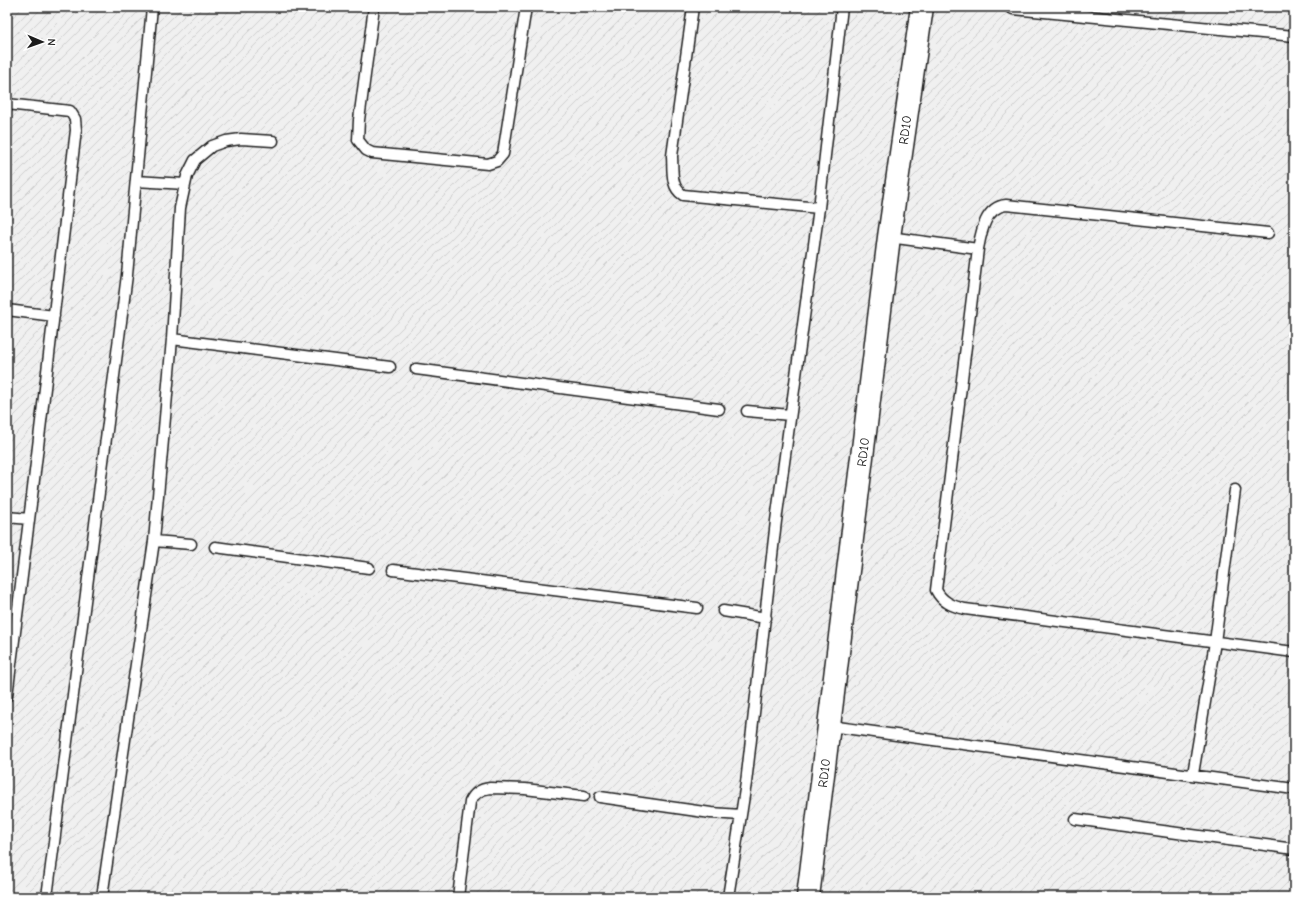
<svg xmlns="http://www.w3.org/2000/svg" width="1301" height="904" font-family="'Comic Neue',sans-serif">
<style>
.industrial{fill:url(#industrial-furrows)}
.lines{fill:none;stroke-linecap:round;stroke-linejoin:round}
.service-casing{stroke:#1c1c1c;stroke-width:13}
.tertiary-casing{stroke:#1c1c1c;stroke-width:25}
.service{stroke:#fff;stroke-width:10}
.tertiary{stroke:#fff;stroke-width:22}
.labels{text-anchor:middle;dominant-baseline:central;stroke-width:3;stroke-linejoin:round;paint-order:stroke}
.street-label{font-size:13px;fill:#1c1c1c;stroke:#fff}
</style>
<defs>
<pattern id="industrial-furrows" width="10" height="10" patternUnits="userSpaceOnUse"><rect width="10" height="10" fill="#f0f0f0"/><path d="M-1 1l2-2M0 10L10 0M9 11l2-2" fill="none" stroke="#cdcdcd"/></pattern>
</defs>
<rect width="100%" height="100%" fill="#fff"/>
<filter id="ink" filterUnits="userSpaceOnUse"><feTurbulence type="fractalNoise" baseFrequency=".025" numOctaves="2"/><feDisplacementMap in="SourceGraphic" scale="8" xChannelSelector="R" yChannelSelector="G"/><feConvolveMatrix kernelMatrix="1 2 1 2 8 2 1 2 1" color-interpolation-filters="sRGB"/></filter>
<g filter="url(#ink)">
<path class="industrial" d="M7 7H1294V897H7Z"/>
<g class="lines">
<g class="service-casing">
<path id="service" d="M374 7 359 120 358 140 366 150 372 153 488 164 497 161 503 154 526 7
M693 7 672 156C673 169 670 187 683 195L819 208
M1009 7 1013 9 1294 36
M7 104 70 111 75 119 76 130 33 488 7 696
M136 181 185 184
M889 237 978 249 936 590C942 602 952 606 965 609L1294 652
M978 249C981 233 985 207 1006 205L1268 233
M7 310 54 316
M172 339 390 367
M416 369 719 409
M747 411 790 415
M7 517 29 519
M154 541 191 544
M215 547 369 568
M393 570 697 608
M723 611 766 618
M830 726 1294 789
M1193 774 1215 642 1235 490
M600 797 711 813 741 815 746 783 776 521 819 208 842 7
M1075 819 1294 849
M47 897 127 275 152 7
M102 897 154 541 172 339 180 208 187 176 195 160 212 146 226 141 241 139 273 141
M458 897 470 802C474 793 481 789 490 788L525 789 584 796
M728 897 741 815"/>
</g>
<g class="tertiary-casing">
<path id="tertiary" d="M808 897 889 237 922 7"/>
</g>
<use href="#service" class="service"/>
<use href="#tertiary" class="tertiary"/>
</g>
</g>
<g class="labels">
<g class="street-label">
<text transform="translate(905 130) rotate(-82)">RD10</text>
<text transform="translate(863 452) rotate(-83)">RD10</text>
<text transform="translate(824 773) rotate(-83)">RD10</text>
</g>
</g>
<rect width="1301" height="904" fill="none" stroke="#fff" stroke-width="24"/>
<rect x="12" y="12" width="1277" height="880" fill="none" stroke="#1c1c1c" stroke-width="1.5" filter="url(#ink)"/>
<g transform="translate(42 42) rotate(92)" stroke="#ffffff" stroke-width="3" paint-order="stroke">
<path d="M0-3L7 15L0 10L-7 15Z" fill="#1c1c1c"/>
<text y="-6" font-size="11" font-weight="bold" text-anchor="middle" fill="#1c1c1c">N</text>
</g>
</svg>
